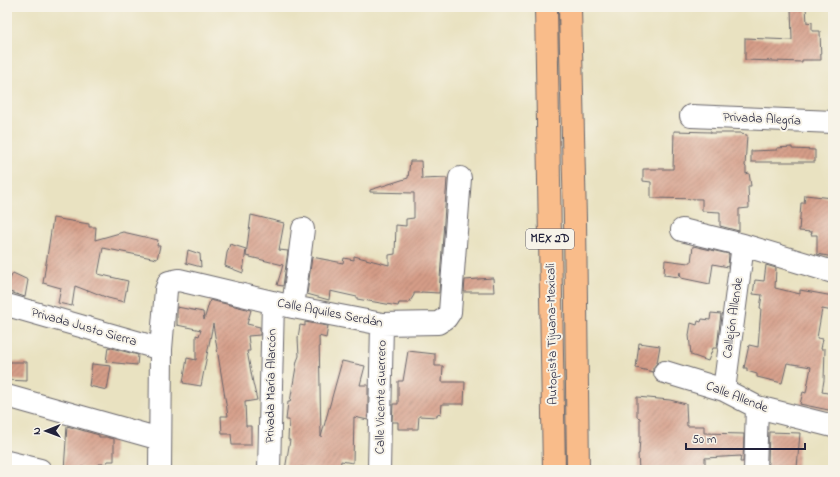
<svg xmlns="http://www.w3.org/2000/svg" width="840" height="477" font-family="'Indie Flower',sans-serif">
<style>
.building{fill:url(#building-hatch)}
.lines{fill:none;stroke-linecap:round;stroke-linejoin:round}
.minor-casing{stroke:#68656a;stroke-width:24}
.highway-casing{stroke:#68656a;stroke-width:24}
.minor{stroke:#fff;stroke-width:22}
.highway{stroke:#f9bc8a;stroke-width:22}
.labels{text-anchor:middle;dominant-baseline:central;stroke-width:4;stroke-linejoin:round;paint-order:stroke}
.shield{fill:#f7f3e8;stroke:#62616f;stroke-width:1}
.shield-label{font-size:12px;font-weight:bold;fill:#22223b}
.street-label{font-size:13px;fill:#22223b;stroke:#f7f3e8}
</style>
<defs>
<pattern id="building-hatch" width="6" height="6" patternUnits="userSpaceOnUse"><rect width="6" height="6" fill="#d59d88"/><path d="M-1 1l2-2M0 6l6-6M5 7l2-2" fill="none" stroke="#ac8070"/></pattern>
</defs>
<rect width="100%" height="100%" fill="#f7f3e8"/>
<filter id="ink" filterUnits="userSpaceOnUse"><feTurbulence type="fractalNoise" baseFrequency=".025" numOctaves="2"/><feDisplacementMap in="SourceGraphic" scale="8" xChannelSelector="R" yChannelSelector="G"/><feConvolveMatrix kernelMatrix="1 2 1 2 8 2 1 2 1" color-interpolation-filters="sRGB"/></filter>
<filter id="wash" filterUnits="userSpaceOnUse"><feTurbulence type="fractalNoise" baseFrequency=".012" numOctaves="4" result="noise"/><feDisplacementMap in="SourceGraphic" scale="16" xChannelSelector="R" yChannelSelector="G"/><feGaussianBlur stdDeviation="0.9" result="paint"/><feColorMatrix in="noise" values="0 0 0 0 0 0 0 0 0 0 0 0 0 0 0 0 0 1.4 0 .05"/><feComposite in="paint" operator="in"/></filter>
<g filter="url(#wash)">
<rect width="100%" height="100%" fill="#e9e2c1"/>
<g id="blocks">
<path class="building" d="M791 7H806L807 23 812 22V31H820L821 60H802V62L745 60V38L792 40Z
M674 131 711 132V133H741V134L747 135 745 166 746 167V174L749 173 751 186H748L749 208 739 209V231L720 226V212L702 211V199L651 198V182L643 181V169H673Z
M792 147V149L815 150V162H751V151L777 150V148Z
M410 161H421L422 179 447 178 439 293 421 292V293H414V295L409 303H399L398 306 357 299V297L330 291 329 300 307 294 312 257 343 263 344 258 354 260V256L389 265V255L395 254 396 225 406 226V219L414 218V193L370 192V190L408 178Z
M805 195 833 198V257L817 254V235H811L812 232 799 231 801 203H804Z
M251 215 284 223 279 250 288 251 283 286 277 285 283 265 246 256Z
M53 218 89 224V227H96L95 240 123 232 158 240 157 246H160L157 259 103 248 98 274 128 281 124 302 108 298 88 290V291L75 286 72 306 58 303 61 288 43 283Z
M230 244 246 249 243 273 225 266 227 253Z
M693 246 729 254 728 267 713 264 710 284 681 278 680 272 679 277 664 275 665 260 688 263 689 262H691Z
M188 250 200 254 201 267 186 263Z
M766 265 776 268 775 288 800 294V290L833 296V311L822 309 817 338 823 339 821 349H825L824 380 822 392 833 394V411L800 404 803 392 806 393 811 367 787 363 782 383 757 377V374L747 371V368H744L749 345 758 347 761 308H760L762 295 753 294 755 280 764 281Z
M13 273 28 280 25 297 7 291V285Z
M492 278H493L494 292H464L465 280Z
M210 300 251 310 247 324 260 327V335L248 336 250 351H247L253 383 257 400 245 402 246 426H251V445H232L231 434H222L221 416H228L213 324 201 386 183 383 187 358 196 360V335L199 336 201 330 177 325V307L203 312 204 320Z
M711 313 721 314 717 348H713L708 361 691 355 689 335 691 323 697 325 698 321 701 322 702 319 710 320Z
M305 322 328 326 326 338 319 336 321 437 342 361 365 366 360 385H368V420L354 417 353 463 341 461 340 470H325L301 467V470H285L290 440H288L289 420H286L288 402H290L297 361 299 356 298 338 300 325 305 326Z
M639 343 660 346 657 363 653 368V372L636 368Z
M108 347 138 355 137 365 106 362Z
M408 351 435 354V366H443L442 382H465L464 404H442L441 415 437 414V417L419 416 418 429H398V422H392L393 404H398V381H403Z
M7 362H27V381L7 380Z
M92 364 111 366 107 390 89 386Z
M637 397 670 400 686 404 687 426H704V433L744 434 743 462H740L741 456 705 458V470H639L638 454H639L640 438V418L637 417Z
M67 426 99 435V437H106L114 439V461H108L106 464H98V470L81 467V470H64Z
M769 432 800 433 797 468H785V470H768L769 462H768Z"/>
</g>
</g>
<g filter="url(#ink)">
<use href="#blocks" fill-opacity="0" stroke="#68656a" stroke-width="1"/>
<g class="lines">
<g class="minor-casing">
<path id="minor" d="M691 116 833 122
M682 230 743 245 833 272
M7 305 161 349
M293 307 303 229
M665 372 724 390 757 407 833 426
M724 390 743 245
M7 396 160 439
M7 462 40 470
M160 470 161 349 166 290 169 282 179 280 293 307 382 324 438 323 446 318 450 312 460 178
M269 470 273 302
M379 470 382 324
M755 470 757 407"/>
</g>
<g class="highway-casing">
<path id="highway" d="M546 7 554 470
M570 7 575 220 578 470"/>
</g>
<use href="#minor" class="minor"/>
<use href="#highway" class="highway"/>
</g>
</g>
<g class="labels">
<rect class="shield" x="526" y="229" width="48" height="20" rx="3"/>
<g class="shield-label">
<text x="550" y="239">MEX 2D</text>
</g>
<g class="street-label">
<text transform="translate(762 119) rotate(3)">Privada Alegría</text>
<text transform="translate(330 313) rotate(11)">Calle Aquiles Serdán</text>
<text transform="translate(733 318) rotate(-82)">Callejón Allende</text>
<text transform="translate(84 327) rotate(16)">Privada Justo Sierra</text>
<text transform="translate(552 334) rotate(-91)">Autopista Tijuana-Mexicali</text>
<text transform="translate(271 386) rotate(-89)">Privada María Alarcón</text>
<text transform="translate(381 397) rotate(-89)">Calle Vicente Guerrero</text>
<text transform="translate(737 397) rotate(21)">Calle Allende</text>
</g>
</g>
<rect width="840" height="477" fill="none" stroke="#f7f3e8" stroke-width="24"/>
<g transform="translate(46 431) rotate(269)" stroke="#f7f3e8" stroke-width="3" paint-order="stroke">
<path d="M0-3L7 15L0 10L-7 15Z" fill="#22223b"/>
<text y="-6" font-size="11" font-weight="bold" text-anchor="middle" fill="#22223b">N</text>
</g>
<path d="M686 443v6h119v-6" fill="none" stroke="#22223b" stroke-width="2"/>
<text x="692" y="443" font-size="12" fill="#22223b" stroke="#f7f3e8" stroke-width="3" paint-order="stroke">50 m</text>
</svg>
